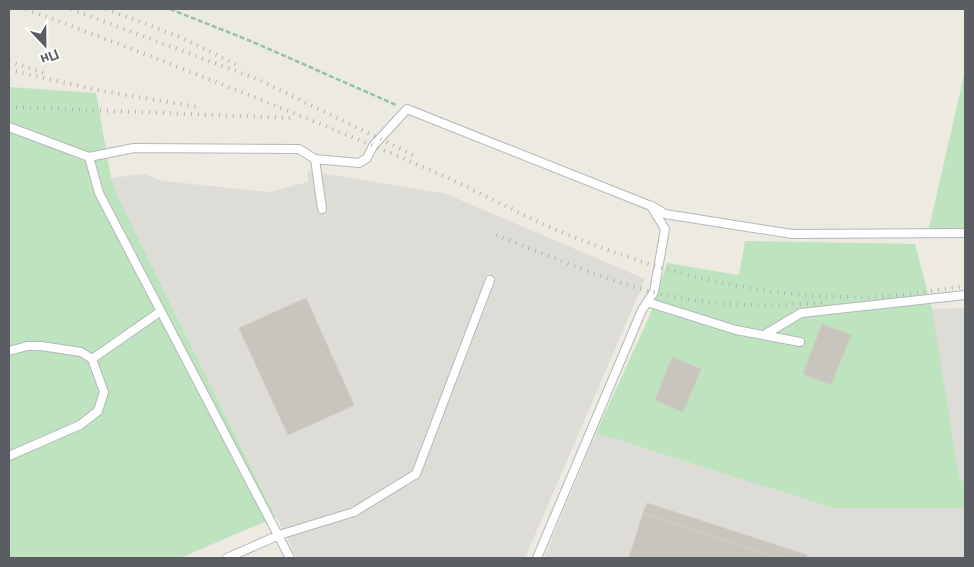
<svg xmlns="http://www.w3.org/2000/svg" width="974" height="567" font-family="Arial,sans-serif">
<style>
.industrial{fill:#dedcd6}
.green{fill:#bde4be}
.building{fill:#c8c4be;stroke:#d1ccc0}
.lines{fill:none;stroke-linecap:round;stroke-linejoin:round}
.service-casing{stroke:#b4b7bc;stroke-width:10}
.path{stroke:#96c3a3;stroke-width:2.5;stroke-dasharray:5 2.5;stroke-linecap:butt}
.service{stroke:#fff;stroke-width:8}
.rail{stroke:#b2b3b3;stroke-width:4;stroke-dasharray:1 6;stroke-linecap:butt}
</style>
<rect width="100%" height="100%" fill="#eceae1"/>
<path class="industrial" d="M308 171 446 194 645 279 525 558H297L118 197 111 178 144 174 163 181 269 192 308 182Z
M965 308V481L960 482 932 309Z
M596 433 833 508H965V558H544Z"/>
<path class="green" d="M965 71V231L929 228Z
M9 87 96 93 111 178 118 197 276 517 180 558H9Z
M745 241 915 244 932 309 960 481H965V508H833L596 433 650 315 667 263 739 275Z"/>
<path class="building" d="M306 298 354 405 288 435 239 328Z
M822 324 851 335 831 385 803 374Z
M672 357 701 369 683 412 655 400Z
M647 503 807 555 806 558H780L643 513Z
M643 513 780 558H629Z"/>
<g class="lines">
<g class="service-casing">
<path id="service" d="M9 127 89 157 99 193 290 558
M89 157 134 148 299 149 315 159 322 209
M315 159 359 163 367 158 373 146 407 109 651 206 665 229 654 292 642 310 537 558
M652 206 665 214 792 234 964 233
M647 302 736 330 800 342
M764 335 801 313 965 295
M9 351 27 346H41L81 352 92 359 104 392 98 411 80 425 9 456
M92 359 161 311
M227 558 279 535 354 512 416 474 490 280"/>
</g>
<path class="path" d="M170 9 253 42 396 105"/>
<use href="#service" class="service"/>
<path class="rail" d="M26 9C157 58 287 109 416 164 470 186 520 216 574 237 666 274 762 298 861 297 895 297 931 291 965 286
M71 9 257 79 413 155
M106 9 180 37 241 67
M9 61 44 73
M9 70 102 91 198 107
M9 107 291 118
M496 235C540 252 583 271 628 285 690 305 760 309 825 302"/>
</g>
<rect width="974" height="567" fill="none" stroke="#5a5d62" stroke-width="20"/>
<g transform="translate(45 45) rotate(158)" stroke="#ffffff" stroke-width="4" paint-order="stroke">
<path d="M0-4L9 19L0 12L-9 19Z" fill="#5a5d62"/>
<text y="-8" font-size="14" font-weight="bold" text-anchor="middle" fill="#5a5d62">Пн</text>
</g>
</svg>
